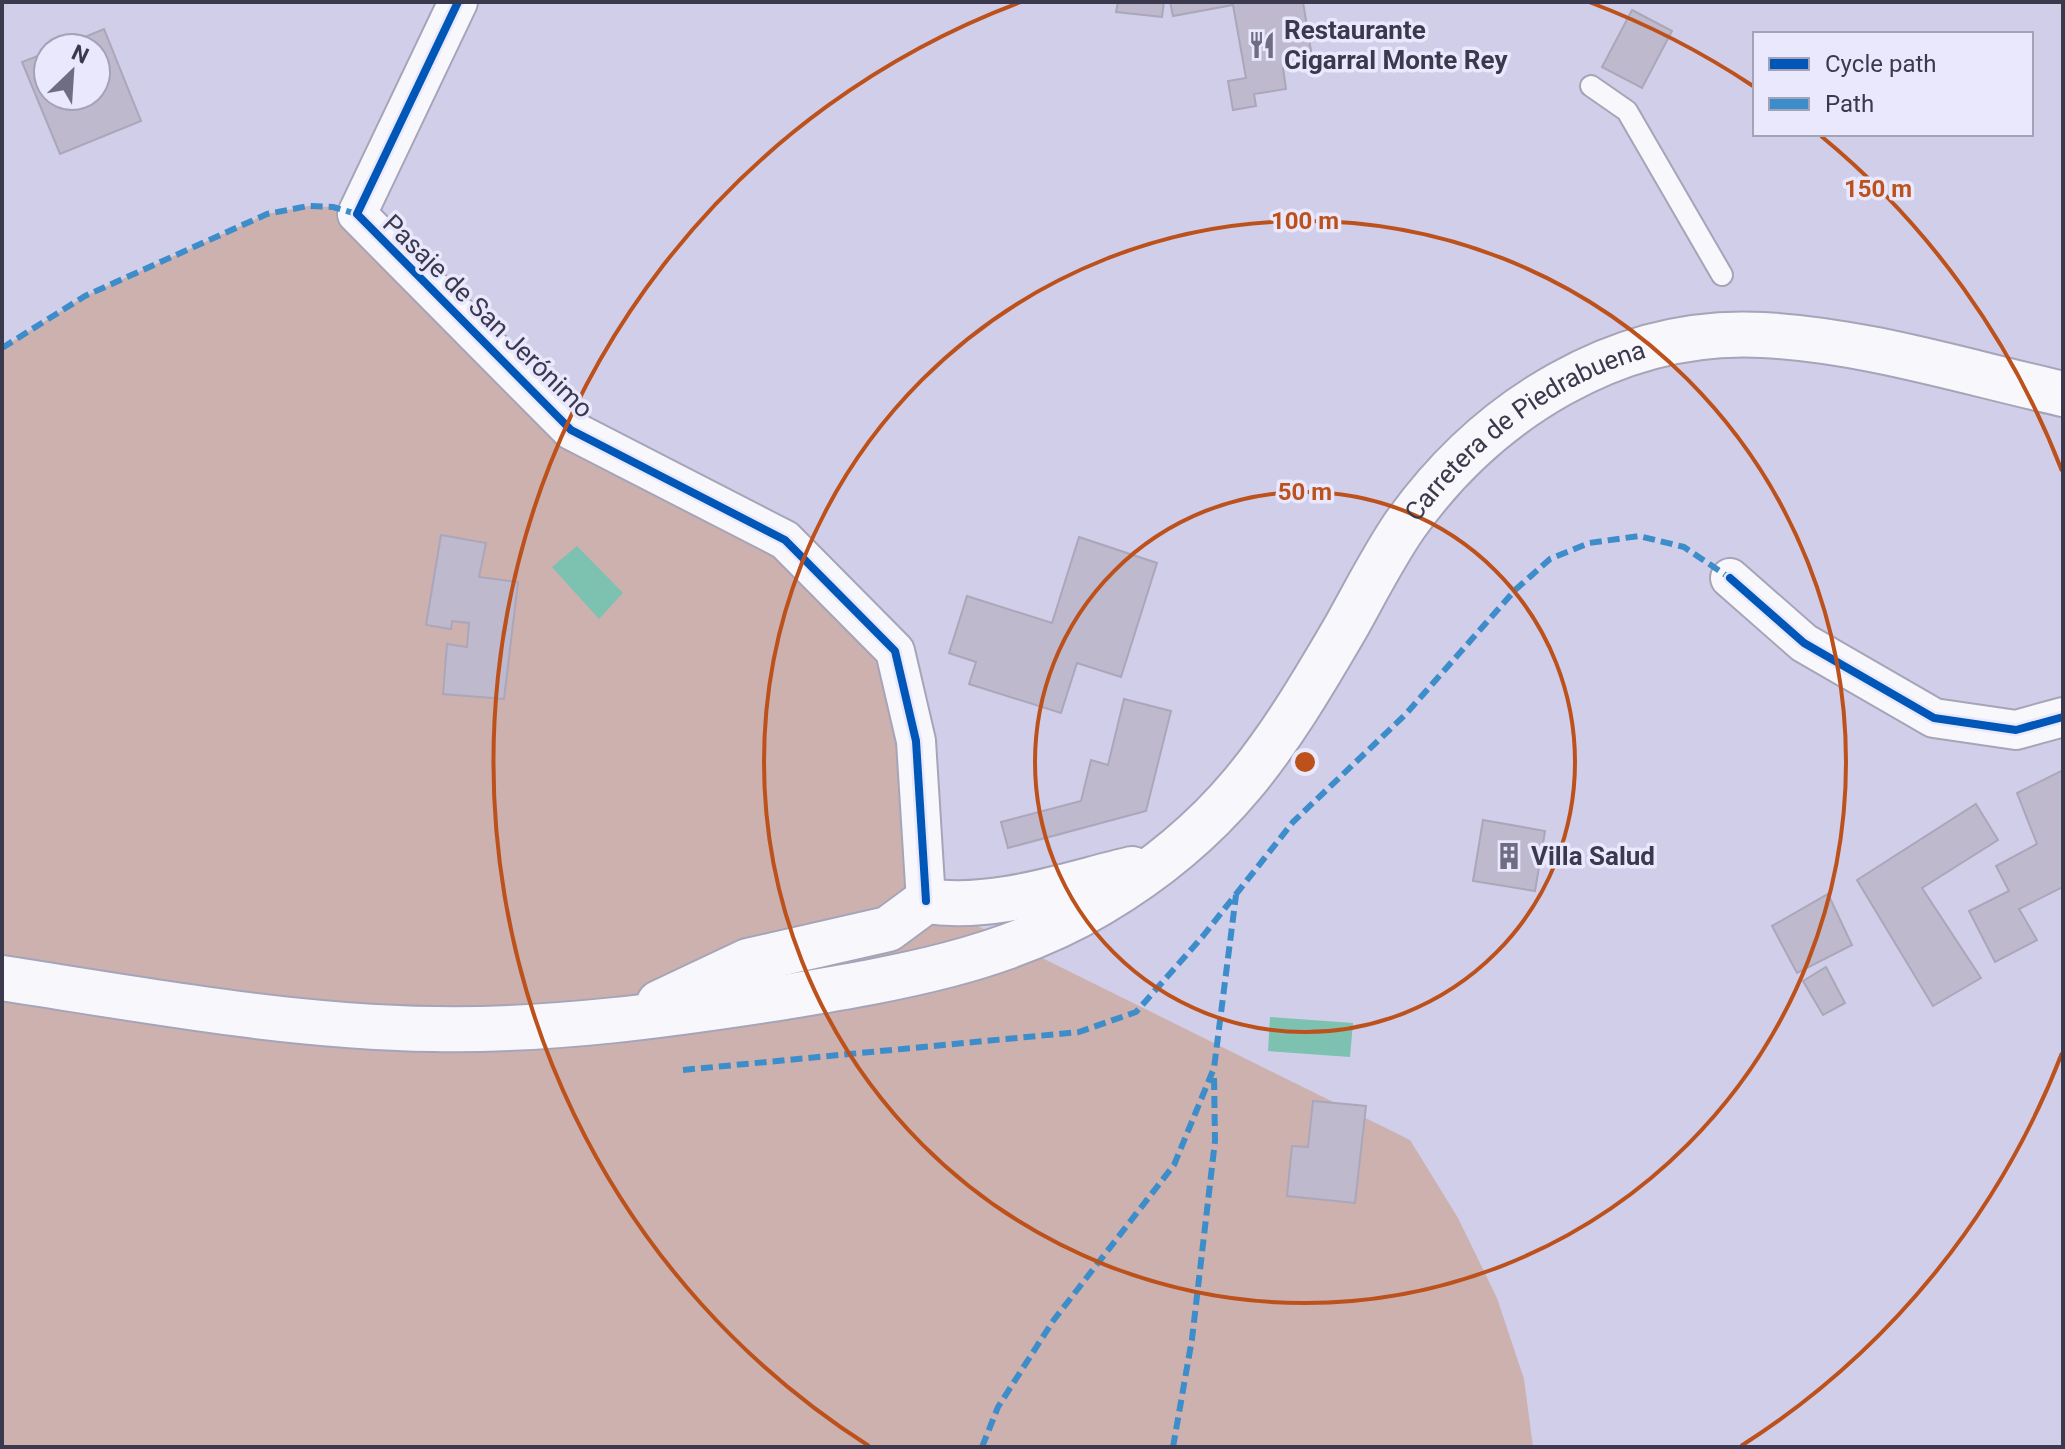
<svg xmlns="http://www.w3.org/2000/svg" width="2065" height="1449" font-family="Roboto,sans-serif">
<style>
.green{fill:#ccb1af}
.water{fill:#7dc1b1}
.building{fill:#beb9cd;stroke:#aba6ba;stroke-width:2}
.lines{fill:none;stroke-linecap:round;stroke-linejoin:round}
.service-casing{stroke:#a6a4b8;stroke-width:24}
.minor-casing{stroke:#a6a4b8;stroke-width:42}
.secondary-casing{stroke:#a6a4b8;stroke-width:48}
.service{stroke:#f8f8fc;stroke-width:20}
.minor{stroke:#f8f8fc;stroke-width:38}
.secondary{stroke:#f8f8fc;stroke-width:44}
.quiet{stroke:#3e8dcb;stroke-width:6;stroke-dasharray:12 6;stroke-linecap:butt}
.cycleway-casing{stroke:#e9e8fc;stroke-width:13}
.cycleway{stroke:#0057b8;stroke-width:8}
.ring{fill:none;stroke:#bd511c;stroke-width:4}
.labels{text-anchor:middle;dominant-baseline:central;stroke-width:7;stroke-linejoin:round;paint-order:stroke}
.poi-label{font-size:26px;font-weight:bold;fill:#3b394d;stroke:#e9e8fc;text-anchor:start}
.street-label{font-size:26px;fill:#3b394d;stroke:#e9e8fc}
.centre{fill:#bd511c;stroke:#e9e8fc;stroke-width:4}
.ring-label{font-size:24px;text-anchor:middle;font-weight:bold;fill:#bd511c;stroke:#e9e8fc;stroke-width:7;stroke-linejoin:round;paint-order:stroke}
</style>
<rect width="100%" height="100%" fill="#d0cee8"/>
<path class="green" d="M308 206 333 207 357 214 571 430 785 540 895 651 927 901 1410 1140 1458 1218 1497 1298 1524 1379 1533 1447H2V348L85 296 267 214Z"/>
<path class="water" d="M577 546 623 593 599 619 552 567Z
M1270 1017 1353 1023 1350 1057 1268 1051Z"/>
<path class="building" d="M1118 2H1164L1162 17 1116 12Z
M1170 2H1303L1313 63 1283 68 1286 89 1254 94 1256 106 1233 110 1228 81 1246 78 1233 5 1173 16Z
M1632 10 1672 31 1642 88 1602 67Z
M104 29 141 121 60 154 22 62 48 52V96H96V48H58Z
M441 535 486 543 479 577 518 582 504 699 443 694 447 644 467 647 469 623 452 621 451 629 426 625Z
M1079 537 1157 563 1121 677 1077 663 1061 713 969 684 976 662 949 653 967 596 1052 623Z
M1124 699 1171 711 1146 811 1008 848 1001 822 1081 801 1091 760 1108 765Z
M2063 770V887L2019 909 2037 940 1995 962 1969 911 2009 891 1996 866 2037 844 2017 793Z
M1976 804 1998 840 1922 888 1981 978 1933 1006 1857 880Z
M1483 820 1545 831 1535 891 1473 881Z
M1828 894 1852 945 1797 973 1772 926Z
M1826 967 1845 1003 1823 1015 1803 981Z
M1313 1101 1366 1106 1355 1203 1287 1196 1292 1146 1308 1147Z"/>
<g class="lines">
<g class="service-casing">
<path id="service" d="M1591 86 1627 111 1722 275"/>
</g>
<g class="minor-casing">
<path id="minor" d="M458 2 357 214 571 430 785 540 895 651 916 741 926 901
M1730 578 1804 643 1934 718 2016 730 2063 717"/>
</g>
<g class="secondary-casing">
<g id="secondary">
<path id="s1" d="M2 978C145 1000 289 1027 434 1029 553 1031 669 1015 785 997 893 979 1004 961 1099 904 1224 830 1275 749 1346 627 1365 593 1383 557 1405 525 1487 410 1618 327 1763 335 1864 340 1965 372 2063 394"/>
<path d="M659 1003 748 961 888 929 926 901C995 911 1065 885 1132 869"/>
</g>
</g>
<use href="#service" class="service"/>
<use href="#minor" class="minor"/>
<use href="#secondary" class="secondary"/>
<path class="quiet" d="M2 348 85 296 267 214 308 206 333 207 357 214
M683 1070 1079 1032 1136 1012 1203 936 1293 822 1405 715 1515 590 1550 559 1589 543 1639 536 1684 547 1730 578
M982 1447 998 1407 1053 1321 1174 1165 1214 1068 1236 895
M1173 1447 1192 1339 1215 1141 1214 1076"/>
<g class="cycleway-casing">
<path id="cycleway" d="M458 2 357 214 571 430 785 540 895 651 916 741 926 901
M1730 578 1804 643 1934 718 2016 730 2063 717"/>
</g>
<use href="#cycleway" class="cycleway"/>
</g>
<g class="ring">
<circle cx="1305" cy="762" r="270"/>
<circle cx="1305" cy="762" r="541"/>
<path d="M2062 1053A811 811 0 0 1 1741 1446M869 1446A811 811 0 0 1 1021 2M1589 2A811 811 0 0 1 1753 86M1821 136A811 811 0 0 1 2062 471"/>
</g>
<defs>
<g id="restaurant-bare" transform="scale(2.16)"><path d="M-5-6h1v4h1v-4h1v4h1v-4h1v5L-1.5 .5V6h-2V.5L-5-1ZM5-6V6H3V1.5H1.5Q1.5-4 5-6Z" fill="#6f6d83" stroke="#e9e8fc" stroke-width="2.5" paint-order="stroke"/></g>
<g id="building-bare" transform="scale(2.16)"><path d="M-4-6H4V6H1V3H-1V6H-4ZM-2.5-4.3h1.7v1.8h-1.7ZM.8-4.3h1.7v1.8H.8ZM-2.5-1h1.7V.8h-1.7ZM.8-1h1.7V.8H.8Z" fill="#6f6d83" stroke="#e9e8fc" stroke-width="2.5" paint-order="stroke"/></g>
</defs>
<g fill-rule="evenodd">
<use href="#restaurant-bare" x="1262" y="45"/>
<use href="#building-bare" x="1509" y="856"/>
</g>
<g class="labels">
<g class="poi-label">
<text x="1284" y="30">Restaurante<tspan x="1284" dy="30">Cigarral Monte Rey</tspan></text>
<text x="1531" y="856">Villa Salud</text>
</g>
<g class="street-label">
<text transform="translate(488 316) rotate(44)">Pasaje de San Jerónimo</text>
<text stroke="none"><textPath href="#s1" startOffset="1768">Carretera de Piedrabuena</textPath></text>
</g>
</g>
<circle cx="1305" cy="762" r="12" class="centre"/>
<g class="ring-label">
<text x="1878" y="197">150 m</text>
<text x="1305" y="229">100 m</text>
<text x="1305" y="500">50 m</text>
</g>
<rect width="2065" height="1449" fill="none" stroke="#3b394d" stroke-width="8"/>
<rect x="1753" y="32" width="280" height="104" fill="#e9e8fc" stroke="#a3a2b6" stroke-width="2"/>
<rect x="1769" y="58" width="40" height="12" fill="#0057b8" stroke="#a3a2b6" stroke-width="2"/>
<text x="1825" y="72" font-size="24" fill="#3b394d">Cycle path</text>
<rect x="1769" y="98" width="40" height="12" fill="#3e8dcb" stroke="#a3a2b6" stroke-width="2"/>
<text x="1825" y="112" font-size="24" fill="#3b394d">Path</text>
<g transform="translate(72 72) rotate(25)"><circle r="38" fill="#e9e8fc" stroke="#a3a2b6" stroke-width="2"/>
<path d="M0-6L14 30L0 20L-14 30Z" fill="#6f6d83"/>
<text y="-12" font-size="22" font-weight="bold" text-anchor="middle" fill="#3b394d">N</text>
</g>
</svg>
